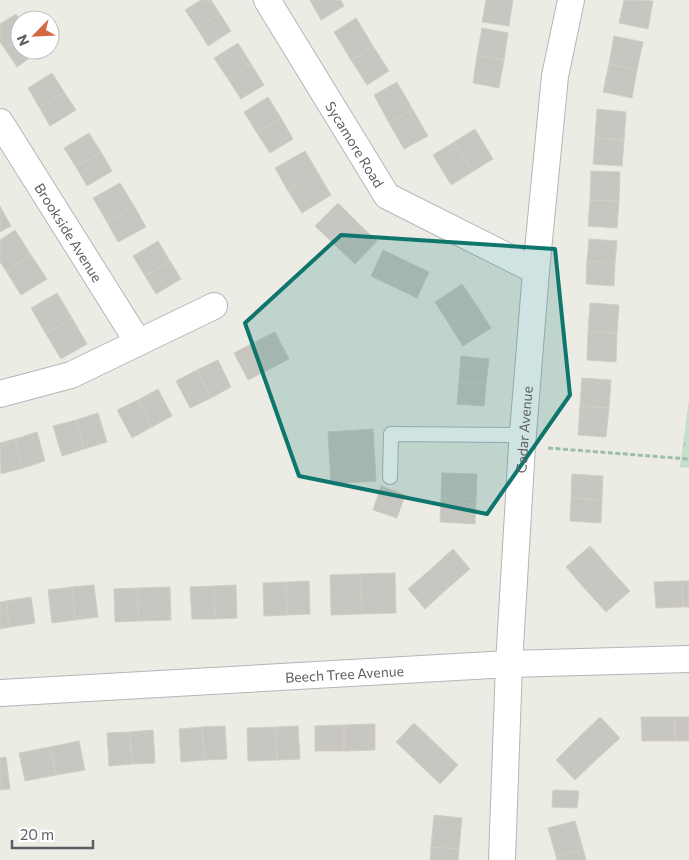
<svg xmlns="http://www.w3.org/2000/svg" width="689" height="860" font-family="Commissioner,sans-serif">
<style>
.grass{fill:url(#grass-tufts)}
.building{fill:#c8c6c0;stroke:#d0cfc3}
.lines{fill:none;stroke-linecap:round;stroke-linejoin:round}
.service-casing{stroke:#b4b5b9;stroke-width:16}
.minor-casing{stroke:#b4b5b9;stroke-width:28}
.path{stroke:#9cbfac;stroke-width:3;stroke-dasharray:5 2.5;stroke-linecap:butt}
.service{stroke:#fff;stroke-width:14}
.minor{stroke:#fff;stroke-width:26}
.marked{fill:#0f766e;fill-opacity:0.2;stroke:#0f766e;stroke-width:4;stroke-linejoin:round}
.labels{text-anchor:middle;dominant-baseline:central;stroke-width:5;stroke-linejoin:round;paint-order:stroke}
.street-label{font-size:14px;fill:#5c5e63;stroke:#fff}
</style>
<defs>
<pattern id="grass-tufts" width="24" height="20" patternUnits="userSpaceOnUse" patternTransform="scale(1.25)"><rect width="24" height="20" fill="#c3e1c8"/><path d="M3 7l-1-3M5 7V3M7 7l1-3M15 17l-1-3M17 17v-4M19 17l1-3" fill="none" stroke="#a2baa6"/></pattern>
</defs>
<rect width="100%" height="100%" fill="#ecece4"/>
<path class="grass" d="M689 399V468L680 467Z"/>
<path class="building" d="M201 0H211L220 14 197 28 185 10Z
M310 0H341L344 6 321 20Z
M486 0H513L509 26 482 22Z
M624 0 653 1 648 29 619 23Z
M16 14 20 20V38L5 49 0 42V24Z
M220 14 231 31 208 46 197 28Z
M356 18 373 46 351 60 334 32Z
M482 28 508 33 504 60 477 55Z
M614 36 643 42 637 70 609 64Z
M20 38V50H41L17 67 5 49Z
M238 43 251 64 228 79 214 58Z
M373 46 389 71 367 85 351 60Z
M477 55 504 60 499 88 473 83Z
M251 64 264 85 241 99 228 79Z
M609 64 637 70 632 98 603 92Z
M52 73 64 92 39 107 28 88Z
M397 82 413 110 389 123 374 95Z
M64 92 76 110 50 126 39 107Z
M268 97 281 118 257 133 244 112Z
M597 109 626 112 624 140 595 138Z
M413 110 428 136 404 149 389 123Z
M281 118 293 139 270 153 257 133Z
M475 129 493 159 472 172 454 142Z
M89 133 101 152 76 167 64 148Z
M595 138 624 140 622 166 593 164Z
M454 142 472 172 451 185 433 155Z
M305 151 318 173 288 191 275 168Z
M101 152 112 171 87 186 76 167Z
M591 171 620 172 619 201 590 200Z
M318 173 331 195 302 213 288 191Z
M120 183 134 206 107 222 93 198Z
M590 200 619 201 617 228 588 226Z
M338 203 359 224 337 247 315 226Z
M0 206 11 226 0 232Z
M134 206 146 227 118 242 107 222Z
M359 224 377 241 355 264 337 247Z
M15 230 31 255 6 271 0 262V240Z
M589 239 617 241 615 263 587 261Z
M158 241 170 261 145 276 133 256Z
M383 250 406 261 394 287 371 276Z
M31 255 47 279 21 295 6 271Z
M170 261 181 279 156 294 145 276Z
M406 261 429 272 417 298 394 287Z
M587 261 615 263 614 286 586 284Z
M462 284 477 306 449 324 435 302Z
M57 293 72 318 46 334 31 308Z
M590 303 619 305 617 333 588 332Z
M477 306 491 328 463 346 449 324Z
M72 318 87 344 61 359 46 334Z
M275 332 289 359 268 370 255 342Z
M588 332 617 333 616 362 587 360Z
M255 342 268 370 248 380 234 353Z
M461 356 489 359 486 384 459 382Z
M218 360 231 387 211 398 197 370Z
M197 370 211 398 190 408 176 381Z
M582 378 611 380 609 408 580 406Z
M459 382 486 384 484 406 457 404Z
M158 389 172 416 152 427 138 400Z
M138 400 152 427 132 438 117 410Z
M580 406 609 408 606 437 578 435Z
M98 413 107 442 84 449 76 420Z
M76 420 84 449 62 456 53 426Z
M373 429 376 481 331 484 328 432Z
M37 432 45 461 23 468 15 439Z
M15 439 23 468 1 474 0 443Z
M442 473 477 474 476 499 441 498Z
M572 474 603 476 602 500 571 498Z
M381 486 405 495 397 518 373 510Z
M441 498 476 499 475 524 440 522Z
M571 498 602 500 601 523 570 521Z
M590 546 610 569 586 590 566 567Z
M453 549 470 569 448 588 431 569Z
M431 569 448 588 425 609 408 589Z
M610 569 630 591 606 612 586 590Z
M395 573 396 613 362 614 360 574Z
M360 574 362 614 331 615 330 575Z
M309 581 310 614 287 615 286 582Z
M682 581H689V607H683Z
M682 581 683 607 656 608 654 582Z
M286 582 287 615 264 616 263 583Z
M94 585 98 617 75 620 72 587Z
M236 585 237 618 215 619 214 586Z
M214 586 215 619H192L190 587Z
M72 587 75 620 52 623 48 590Z
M170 587 171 620 139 621 137 588Z
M137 588 139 621 115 622 114 589Z
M31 597 35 623 10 627 6 601Z
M6 601 10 627 0 629V602Z
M600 717 620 738 597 759 577 739Z
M641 717H675V741H642Z
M675 717H689V741H675Z
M414 723 435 743 417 762 396 742Z
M375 724V750L344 751V725Z
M344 725V751H315V726Z
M225 726 227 759 204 760 202 727Z
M298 726 300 759 277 760 276 727Z
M202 727 204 760 181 762 179 729Z
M276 727 277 760 248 761 247 728Z
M153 730 155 763 132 764 130 732Z
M130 732 132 764 109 766 107 733Z
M577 739 597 759 575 780 556 760Z
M79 741 85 770 56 775 50 747Z
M435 743 458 765 440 784 417 762Z
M50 747 56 775 25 781 19 753Z
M6 757 10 789 0 790V758Z
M553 790 579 791 577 808 552 807Z
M434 815 462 818 459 849 431 847Z
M575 821 583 849 556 856 548 828Z
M431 847 459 849 458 860H430Z
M583 849 586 860H557L556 856Z"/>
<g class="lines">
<g class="service-casing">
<path id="service" d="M390 477 391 434 523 435"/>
</g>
<g class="minor-casing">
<g id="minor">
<path id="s1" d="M267 0 387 196 536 271"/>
<path id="s2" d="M0 122 138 342"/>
<path d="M0 394 71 375 214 306"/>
<path id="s3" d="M0 693 509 664 689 659"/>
<path id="s4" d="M502 860 509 664 522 446 536 271 555 76 571 0"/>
</g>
</g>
<path class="path" d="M548 448 689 459"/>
<use href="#service" class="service"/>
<use href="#minor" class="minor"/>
</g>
<path class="marked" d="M341 235 555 249 570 395 487 514 299 476 245 323Z"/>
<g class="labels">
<g class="street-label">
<text stroke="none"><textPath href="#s1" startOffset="169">Sycamore Road</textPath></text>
<text stroke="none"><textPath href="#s2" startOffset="130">Brookside Avenue</textPath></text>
<text stroke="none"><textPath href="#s4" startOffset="431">Cedar Avenue</textPath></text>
<text stroke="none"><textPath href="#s3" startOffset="345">Beech Tree Avenue</textPath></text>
</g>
</g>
<g transform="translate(35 35) rotate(246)"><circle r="24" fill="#ffffff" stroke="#bebfc1"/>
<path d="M0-4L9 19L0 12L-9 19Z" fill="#d56741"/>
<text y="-8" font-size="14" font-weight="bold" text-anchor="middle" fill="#5c5e63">N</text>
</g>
<path d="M12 840v8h81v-8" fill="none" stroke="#5c5e63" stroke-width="2.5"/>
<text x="20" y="840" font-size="15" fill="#5c5e63" stroke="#ffffff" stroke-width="4" paint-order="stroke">20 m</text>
</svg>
